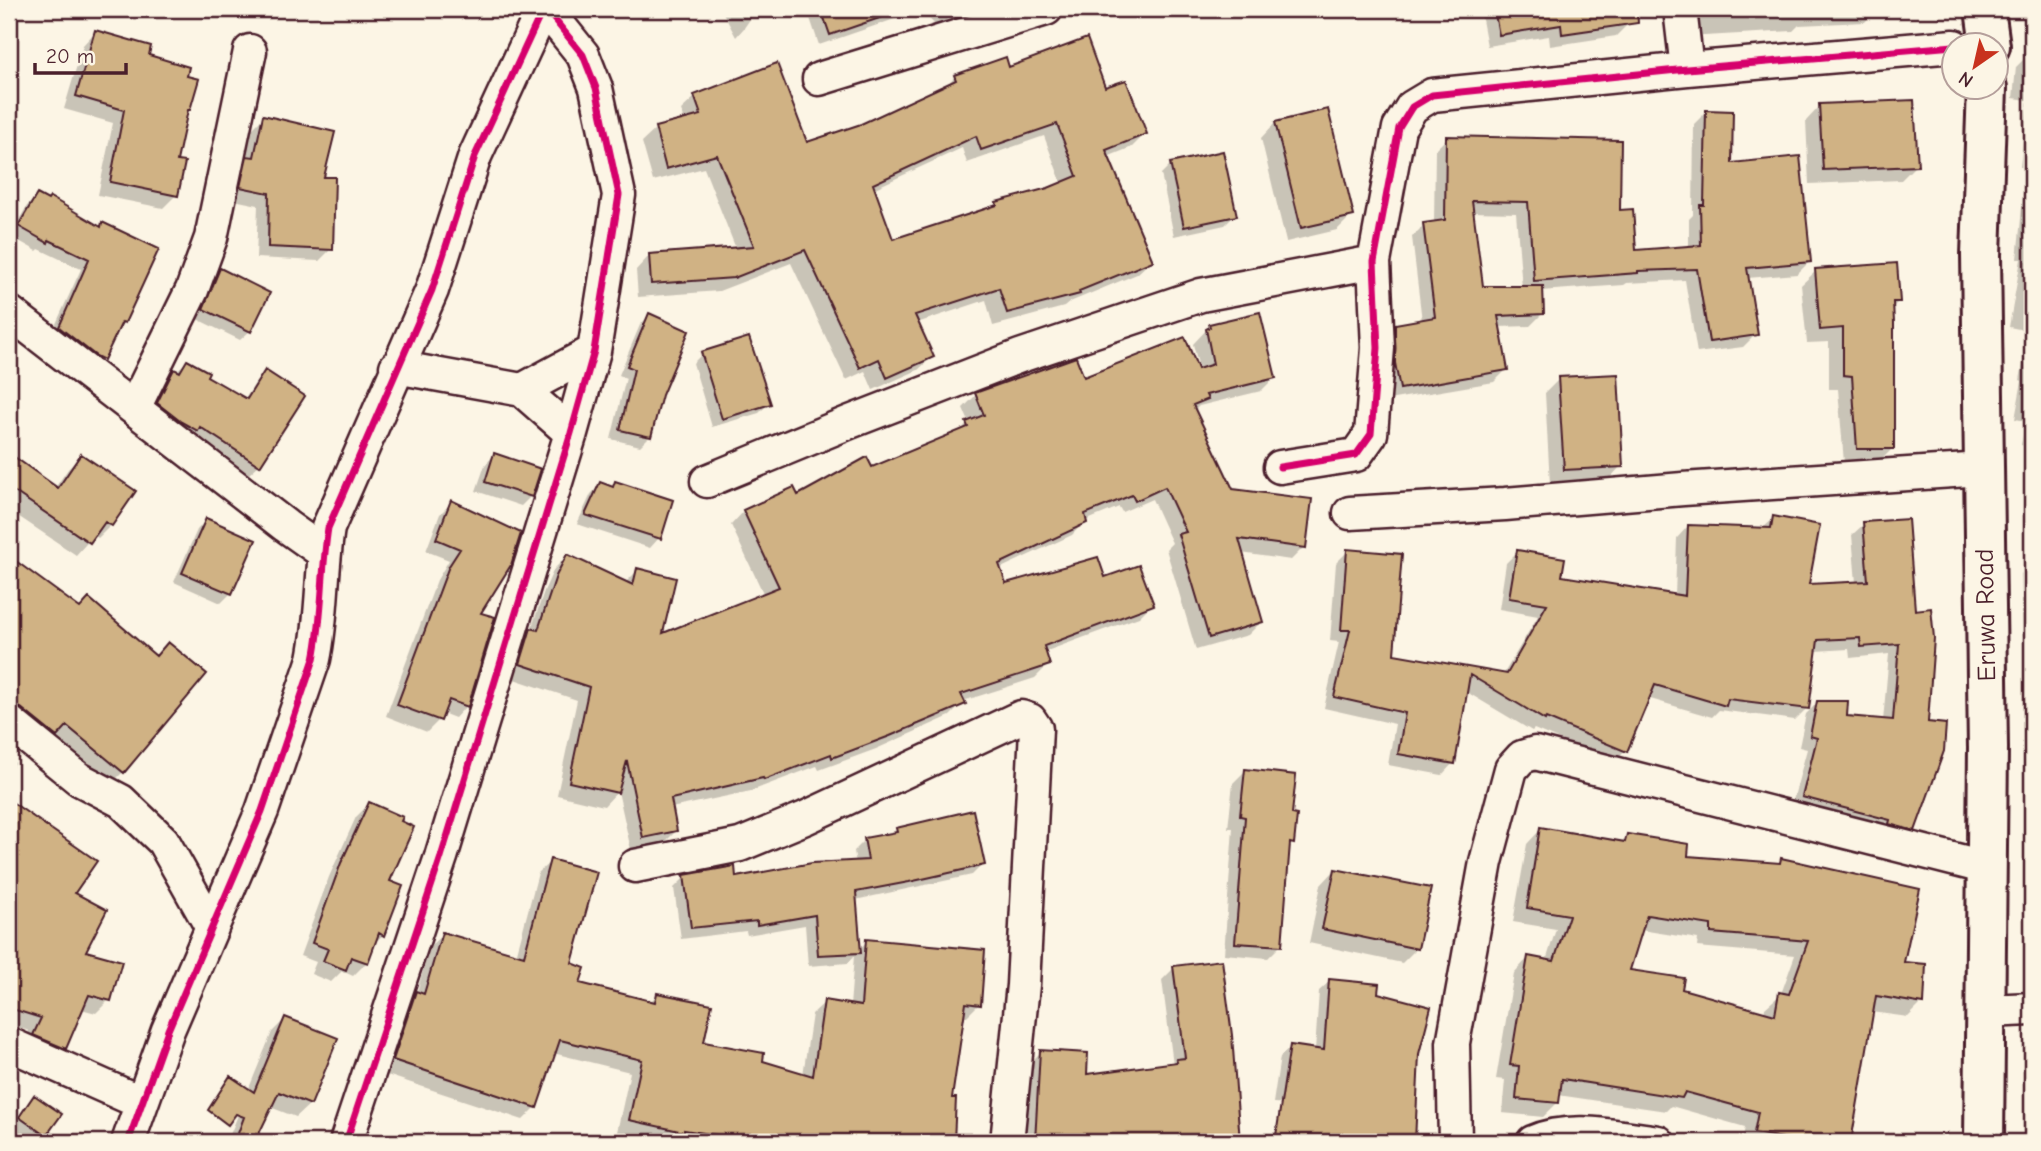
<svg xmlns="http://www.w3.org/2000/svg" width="2041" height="1151" font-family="'Comic Neue',sans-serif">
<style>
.shadow{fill:#0003;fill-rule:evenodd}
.building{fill:#d0b284;stroke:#4a1f2b;stroke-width:2;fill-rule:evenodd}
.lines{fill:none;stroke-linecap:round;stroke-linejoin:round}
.street-casing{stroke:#4a1f2b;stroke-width:37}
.secondary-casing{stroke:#4a1f2b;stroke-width:44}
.street{stroke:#fcf5e5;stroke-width:32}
.secondary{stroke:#fcf5e5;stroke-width:38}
.cycleway-casing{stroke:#fcf5e5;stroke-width:11}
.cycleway{stroke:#d6006c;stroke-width:7}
.labels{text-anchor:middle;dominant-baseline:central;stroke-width:7;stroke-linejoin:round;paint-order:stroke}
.street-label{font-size:26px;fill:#4a1f2b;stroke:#fcf5e5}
</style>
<rect width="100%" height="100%" fill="#fcf5e5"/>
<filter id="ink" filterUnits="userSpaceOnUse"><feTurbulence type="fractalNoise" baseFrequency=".0143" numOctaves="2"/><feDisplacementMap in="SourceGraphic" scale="14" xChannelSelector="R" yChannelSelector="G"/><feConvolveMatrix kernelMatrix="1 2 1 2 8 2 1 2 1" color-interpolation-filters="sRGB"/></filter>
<g filter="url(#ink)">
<path class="shadow" d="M721 9H757L744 28 736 37Z
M807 9H957L938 28 921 10 819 45Z
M1480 9H1626L1628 24 1616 36 1550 46 1549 36 1487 46Z
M1682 9H1907H1877L1865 22 1799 25 1793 31 1687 37Z
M95 32 185 77 189 109 186 112 175 162 176 195 163 208 98 195 113 123 64 109 83 45Z
M2030 53 2032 54V448L2021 445 2026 421 2015 419 2022 381 2020 380 2029 331 2009 327 2021 259H2017L2026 167H2020L2028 100 2013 98 2016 67Z
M1008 70 1104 89 1145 134 1132 147 1107 157 1151 261 1137 274 1070 302 1064 307 993 326 986 300 917 323 932 357 918 370 873 390 865 371 846 380 791 263 719 291 638 297 636 270 649 256 736 249 704 168 653 181 642 142 656 129 685 121 681 110 695 97 806 145 862 125 945 87 955 76ZM1044 136 1062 184 997 203 992 208 892 241 873 189 962 148 967 163Z
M1820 106 1916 165 1901 180 1809 184 1806 121Z
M1706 112 1731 165 1809 262 1797 274 1747 278 1756 334 1743 347 1697 353 1685 280 1627 283 1624 285 1541 291 1542 314 1530 326 1498 327 1506 370 1494 382 1388 400 1384 338 1396 325 1422 321 1412 237 1424 225 1434 223 1435 150 1447 138 1618 212 1635 251 1689 248V219L1693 215 1694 124ZM1472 212 1516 213 1522 288H1481Z
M264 117 322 179 331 249 319 261 256 258 258 205 229 199 235 170 245 160 252 129Z
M1275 123 1352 215 1337 230 1286 242 1261 138Z
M1171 164 1235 215 1225 225 1174 236 1161 174Z
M37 196 98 228 102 224 124 322 117 328 103 359 94 369 50 337 81 269 39 249 37 251 10 236 27 206Z
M220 270 250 331 240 340 195 318 210 280Z
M1816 271 1899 301 1892 308V449L1878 463H1844L1838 389H1829V342L1807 343 1801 285Z
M650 315 660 395 650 436 640 446 611 439 626 378 619 375 640 325Z
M1210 326 1274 378 1261 391 1199 406 1194 411 1232 491 1304 547 1291 560 1241 553 1261 622 1248 635 1196 650 1166 549 1172 543 1152 499 1122 512 1119 507 1085 521 1072 535 999 569 1005 585 1103 580 1152 604 1139 617 1044 652 1048 665 1035 678 963 701V703L950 716 876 749 819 770 817 766 751 791 671 808 676 831 663 844 631 850 618 791 604 806 557 795 577 700 508 677 518 643 531 630 544 591 554 569 567 556 625 583 638 570 661 636 764 595 731 525 744 511 797 497 872 470 957 434 969 422 963 408 976 395 1083 379 1200 372 1193 344Z
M702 354 769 403 759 413 712 427 693 363Z
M187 362 205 377 245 399 256 382 265 373 259 465 249 474 190 436 149 413 165 380Z
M1559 379 1621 466 1607 481 1550 484 1545 393Z
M9 455 55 488 68 469 81 456 111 525 98 538 94 535 76 555 9 510Z
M494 455 531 496 521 506 476 491 485 465Z
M616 483 659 538 650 548 577 524 591 494 601 484 611 488Z
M452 502 479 614 466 706 455 718 442 713 439 720 427 732 386 716 437 580 449 560 426 551 440 514Z
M1774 518 1806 586 1856 583 1852 535 1864 524 1906 520 1914 830 1902 841 1791 808 1807 749 1799 747 1806 714 1818 702 1846 717 1883 721 1889 654 1850 658 1849 649 1815 651 1807 708 1795 720 1719 710 1712 717 1647 698 1625 751 1614 763 1534 729 1532 731 1465 691 1453 763 1442 775 1388 765 1395 724 1324 708 1339 642 1330 641 1336 563 1348 551 1392 655 1503 675 1538 616 1499 609 1506 563 1517 552 1560 577 1675 596 1677 538 1688 526 1762 529Z
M206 520 231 593 221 603 174 582 197 530Z
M9 558 80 610 123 772 110 785 54 738 43 749 9 721Z
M2032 563V657L2030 635 2023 636 2021 574Z
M9 758 15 763 9 772Z
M1246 770 1290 815 1292 843 1287 847 1280 946 1268 958 1224 954 1233 828H1228L1233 783Z
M9 802 95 861 72 894 83 952 109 1000 96 1013 81 1009 64 1048 51 1061 22 1048 29 1031 9 1024Z
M369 804 399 822 388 882 383 935 373 944 366 963 353 976 342 971 331 982 311 974 316 962 300 956 329 877 356 817Z
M897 829 983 864 972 875 855 900 859 950 867 941 979 1004 967 1016H962L950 1099 954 1100 952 1142H665L617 1132 630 1072 553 1053 536 1107 523 1120 381 1073 404 1006 417 992 430 946 443 934 516 956 538 873 551 861 570 964 577 985 650 1002 657 995 702 1044 803 1075 812 1014 825 1002 850 1006 854 956 848 963 808 966 805 925 747 935 746 931 681 939 674 888 685 877 735 879 856 863 854 851 865 840 892 834Z
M1541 829 1620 843 1627 836 1686 858 1777 865 1782 860 1902 964 1922 1003 1908 1017 1872 1012 1849 1142H1742L1745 1127 1671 1106 1666 1111 1558 1095V1102L1543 1117 1502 1113 1505 1080 1496 1079 1514 973 1528 958 1546 961 1556 929 1513 922 1527 844ZM1641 930 1698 939 1697 947 1795 955 1781 994 1765 1008 1764 1014 1680 991 1628 971Z
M1335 870 1417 948 1402 963 1309 943 1321 885Z
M1174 968 1230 1035 1239 1142H1024L1029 1064 1041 1052 1085 1076 1173 1064 1162 980Z
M1330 981 1377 995 1418 1054 1413 1142H1305L1306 1105 1273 1103 1280 1057 1291 1047 1315 1051 1319 991Z
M285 1019 310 1104 296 1117 270 1107 253 1142H227L272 1032Z
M34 1097 45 1135 37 1142H32L28 1139 26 1142H9V1116L16 1120Z"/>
<path class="building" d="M821 9H893L894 13 830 35Z
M1494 9H1637L1638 23 1562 34 1561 25 1499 35Z
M95 30 151 46 149 55 189 67 187 76 199 79 190 110H188L177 161 185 162 178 196 110 182 124 110 76 96Z
M1087 38 1105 87 1126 80 1147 134 1106 150 1153 261 1079 291 1080 294 1007 313 999 288 915 315 934 357 887 378 879 359 860 368 805 250 734 278 651 284 649 254 754 246 717 155 666 169 655 127 701 115 694 95 777 63 807 142 861 124 956 80 954 75 1006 57 1009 67ZM1057 124 1077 176 1048 188 996 202 997 205 893 239 873 184 976 136 981 150Z
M1914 100 1918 166 1823 170 1819 104Z
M1328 109 1354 216 1301 228 1275 122Z
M1706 110 1733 111 1732 163 1800 156 1811 262 1747 268 1758 335 1709 342 1697 269 1638 271V273L1534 281 1528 202 1472 201 1483 286H1543L1544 314 1498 316 1508 370 1400 389 1395 363V324L1435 317 1423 223 1445 220 1446 136 1621 140 1620 210 1633 209 1636 250 1701 245 1700 205H1704Z
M263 115 335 132 324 177H335L333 250 268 247 269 193 240 187 247 156 254 157Z
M1223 151 1237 216 1184 227 1170 163Z
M37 194 48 200 50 197 101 227 102 222 159 249 125 323 122 322 104 360 96 356 59 327 89 259 49 240 48 243 18 226Z
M1897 263 1900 302H1893L1894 323V449H1857L1852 376 1843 375V328L1820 330 1815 269Z
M220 268 270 293 251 332 203 309Z
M1260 312 1276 378 1206 395 1208 399 1193 405 1233 489 1312 499 1306 548 1239 539 1263 622 1209 638 1178 534 1186 532 1165 487 1135 501 1132 495 1085 514 1087 523 999 564 1006 583 1098 557 1105 577 1139 565 1154 605 1044 646 1050 665 961 694 966 704 890 736 832 758 831 754 764 780 763 778 671 799 677 831 643 838 627 761 618 793 569 782 589 687 520 664 531 628 538 630 556 576 567 554 633 585 637 568 676 578 663 633 779 587 743 510 794 487 798 495 867 457 872 467 968 427 966 422 984 415 975 393 1076 357 1084 377 1185 337 1198 369 1213 364 1206 329 1210 327 1209 324Z
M649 313 689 331 662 395 651 437 620 430 634 369 627 366Z
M749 337 771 404 722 419 701 352Z
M187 360 209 372 207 376 247 399 265 370 305 396 260 466 200 427 198 431 180 421 157 403 174 369 180 372Z
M1618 374 1623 467 1564 470 1558 377Z
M9 453 58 488 81 454 136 491 112 526 105 522 90 543 9 488Z
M494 453 541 469 532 497 485 482Z
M615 481 673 500 661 539 585 515 600 482 613 487Z
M451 500 521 533 511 565 481 613 495 617 468 707 449 700 441 721 397 705 449 566 460 549 436 539Z
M1773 516 1820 525 1809 584 1868 581 1863 522 1908 519 1915 610 1931 608 1934 638 1928 722 1946 724 1944 751 1915 831 1889 824 1890 820 1802 797 1817 738 1810 736 1817 701H1848L1847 716 1893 720 1899 644 1861 647 1860 638 1818 640 1809 709 1728 699 1726 706 1655 685 1627 752 1546 718 1545 720 1470 675 1455 764 1398 754 1405 713 1334 697 1350 630H1341L1347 549 1402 554 1394 654 1507 674 1547 604 1509 598 1517 550 1565 558 1562 576 1685 596 1688 525 1771 528Z
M206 518 256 540 232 594 182 573Z
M9 556 80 608 89 598 156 656 168 642 207 674 124 773 67 726 57 737 21 708 9 704Z
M1245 769 1296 775 1292 814 1297 815 1294 844 1290 843 1282 946 1235 943 1245 817 1240 816Z
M9 800 97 861 75 893 107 910 86 951 122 961 111 1001 89 995 66 1049 33 1035 41 1018 9 1008Z
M369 802 403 817 401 821 414 827 390 881 403 886 384 936 379 933 368 963 351 957 346 970 323 961 328 949 312 943 341 863Z
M973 810 985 865 909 882 856 892 861 953 818 955 815 915 757 925V921L691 928 684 875 735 866 736 877 812 863 868 860 864 838 897 832 896 828Z
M1540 827 1625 842 1627 834 1689 844 1688 856 1780 863 1781 858 1920 889 1904 962 1926 964 1924 1004 1876 996 1851 1142H1808L1754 1133 1758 1112 1685 1092 1682 1098 1562 1079 1559 1103 1516 1099 1519 1066 1510 1065 1528 956 1554 961 1569 915 1527 908ZM1647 915 1711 925V933L1808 941 1789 994 1779 992 1775 1015 1682 989 1684 978 1630 970Z
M550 859 597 872 572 963 585 968 580 983 655 1002 657 993 712 1004 704 1042 764 1053 763 1061 813 1076 824 1000 861 1006 866 939 985 950 981 1005 966 1003 952 1098H956L954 1142H779L750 1137 749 1140 684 1130V1132L629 1120 642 1060 560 1040 537 1108 393 1060 416 991 424 994 442 932 524 956Z
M1335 869 1431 888 1418 949 1322 929Z
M1222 960 1232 1035 1240 1142H1035L1040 1050 1088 1053 1087 1074 1177 1062 1176 1059 1185 1058 1173 966Z
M1329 979 1379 984 1378 993 1431 1007 1419 1054 1415 1142H1275L1290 1045 1324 1050Z
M285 1017 338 1038 311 1105 279 1092 255 1142H251L237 1136 244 1117 236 1114 228 1125 208 1110 230 1076 254 1092Z
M34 1095 62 1114 46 1136 19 1117Z"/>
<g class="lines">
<g class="street-casing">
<path id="street" d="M1680 9 1687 69
M819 79 1046 9
M9 312 286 526 324 553
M396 367 522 390 571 433
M522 390 594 351
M134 408 192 290 211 238 250 51
M1280 467 1356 455 1371 434 1378 348 1374 262 1399 128 1412 107 1432 95 1687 69 1954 46
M707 481 850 422 1020 356 1201 295 1374 262
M1350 513 1505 504 1683 489 1983 469
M9 722 79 779 121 801 163 841 212 928
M635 866 740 845 805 818 1021 717 1030 720 1036 729 1023 985 1007 1142
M1987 1011 2032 1009
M9 1044 142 1103
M128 1142 168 1030 262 811 314 659C323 616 321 572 328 528L432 290 475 156 543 9
M346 1142 441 857 571 433 594 351 619 195 596 88 583 55 546 9
M1455 1142 1453 1043 1486 862 1511 769 1522 757 1535 753 1988 868
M1533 1142C1571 1125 1618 1137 1658 1142"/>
</g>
<g class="secondary-casing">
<path id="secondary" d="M1985 9 1990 46
M1984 1142 1988 748 1981 255 1987 88"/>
</g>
<use href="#street" class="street"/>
<use href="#secondary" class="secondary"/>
<g class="cycleway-casing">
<path id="cycleway" d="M1280 467 1356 455 1371 434 1378 348 1374 262 1399 128 1412 107 1432 95 1687 69 1954 46
M128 1142 168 1030 262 811 314 659C323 616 321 572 328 528L432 290 475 156 543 9
M346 1142 441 857 571 433 594 351 619 195 596 88 583 55 546 9"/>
</g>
<use href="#cycleway" class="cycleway"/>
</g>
</g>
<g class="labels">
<g class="street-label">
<text transform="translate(1986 615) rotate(-91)">Eruwa Road</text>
</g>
</g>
<rect width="2041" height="1151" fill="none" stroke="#fcf5e5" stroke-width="35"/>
<rect x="18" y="18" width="2006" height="1116" fill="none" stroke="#4a1f2b" stroke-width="2.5" filter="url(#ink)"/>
<g transform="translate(1975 66) rotate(214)"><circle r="33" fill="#fcf5e5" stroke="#b59f9b" stroke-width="2"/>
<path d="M0-5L12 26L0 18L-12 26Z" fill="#c8321e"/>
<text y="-10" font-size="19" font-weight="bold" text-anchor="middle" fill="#4a1f2b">N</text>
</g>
<path d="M35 63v10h91v-10" fill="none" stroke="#4a1f2b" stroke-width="3.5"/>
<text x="46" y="63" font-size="21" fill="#4a1f2b" stroke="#fcf5e5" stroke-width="5" paint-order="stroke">20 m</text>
</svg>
